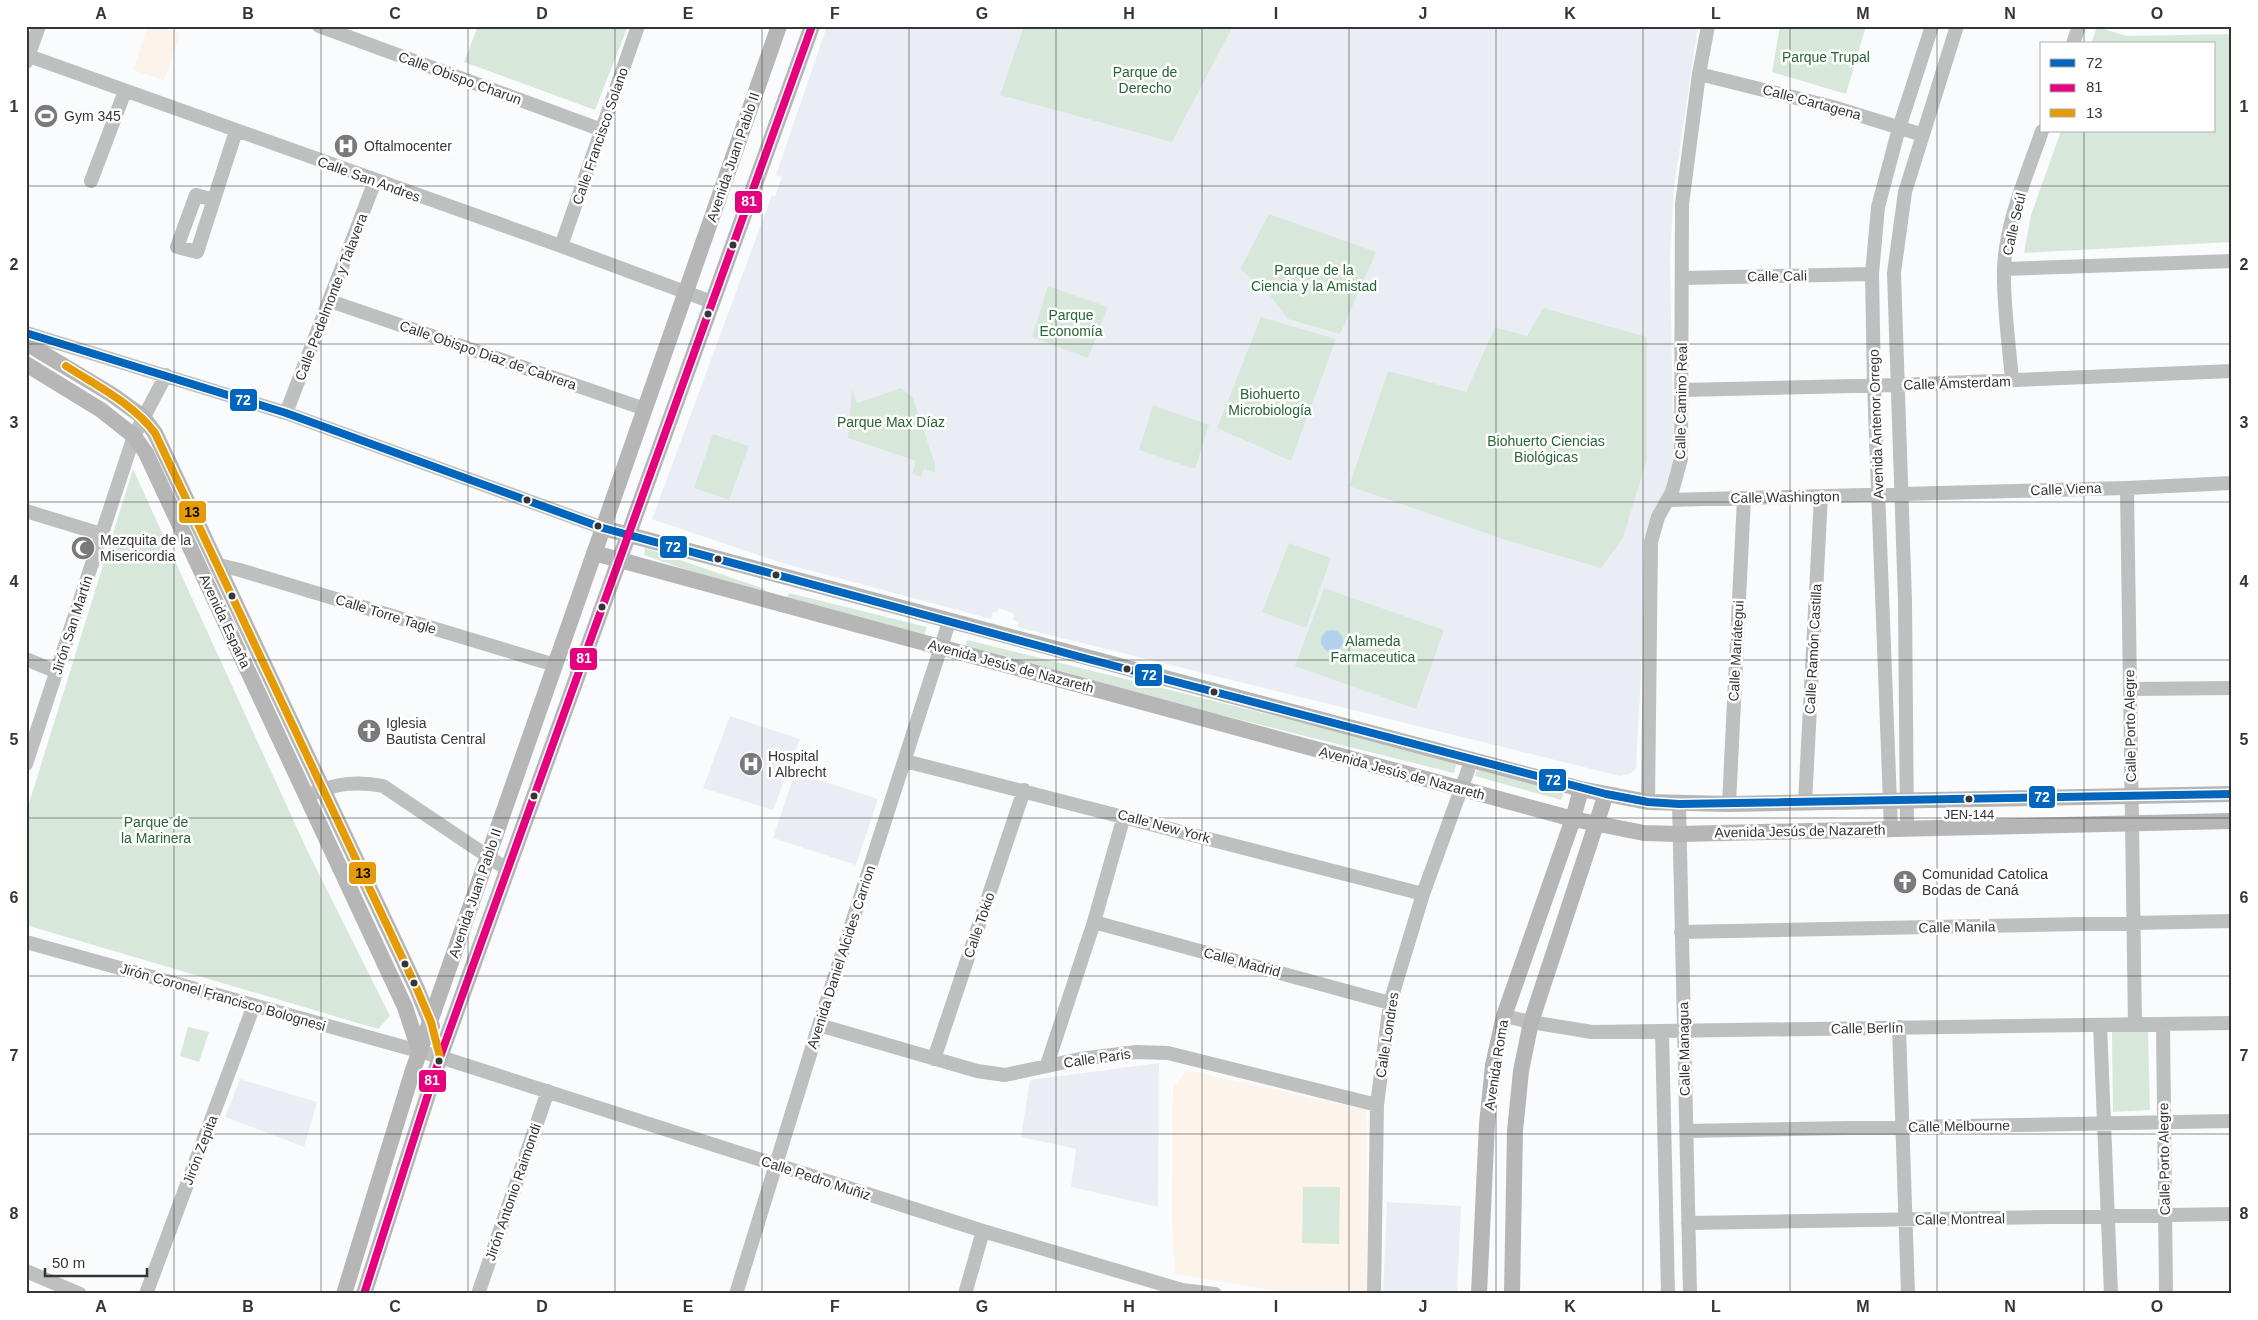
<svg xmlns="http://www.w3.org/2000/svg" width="2258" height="1320" font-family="Arial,sans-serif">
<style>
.commercial{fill:#fcf3ea}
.built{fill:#eaeef4}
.green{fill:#d7e8db}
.water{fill:#b1d2ec}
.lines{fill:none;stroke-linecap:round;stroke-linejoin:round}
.minor{stroke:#bebfbf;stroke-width:14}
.major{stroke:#b6b6b7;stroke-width:16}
.bus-1-casing{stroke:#fff;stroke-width:11}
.bus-2-casing{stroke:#fff;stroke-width:11}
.bus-3-casing{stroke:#fff;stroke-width:11}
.bus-1{stroke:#0065bd;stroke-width:8}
.bus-2{stroke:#e5007d;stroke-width:8}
.bus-3{stroke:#e49b06;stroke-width:8}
.grid{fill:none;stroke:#353537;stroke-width:1;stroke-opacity:0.55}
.bus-dot{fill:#353537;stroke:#fff;stroke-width:2}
.labels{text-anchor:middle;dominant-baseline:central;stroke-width:5;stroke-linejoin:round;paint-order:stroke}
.bus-label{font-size:13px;fill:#353537;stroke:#fff}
.park-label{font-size:14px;fill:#266535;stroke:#fff}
.street-label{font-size:14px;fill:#353537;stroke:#fff}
.poi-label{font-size:14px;fill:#353537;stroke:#fff;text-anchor:start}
.line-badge{stroke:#fff;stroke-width:2}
.badge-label{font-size:14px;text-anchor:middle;font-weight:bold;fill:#fff}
.pale-badge-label{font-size:14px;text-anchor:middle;font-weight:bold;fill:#111}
.neatline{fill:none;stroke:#353537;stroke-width:2}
.grid-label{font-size:16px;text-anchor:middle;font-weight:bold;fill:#353537}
</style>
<rect width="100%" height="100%" fill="#f9fbfd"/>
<path class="commercial" d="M148 26H159L180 33 164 80 133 70Z
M1187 1070 1366 1110 1367 1294H1295L1175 1274 1172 1217 1173 1088Z"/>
<path class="built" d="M827 26H1698L1674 188 1670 259 1674 472 1646 580 1636 768 1630 774 1620 776 1017 627 1019 622 1013 620 1014 614 999 608 996 613 993 612 991 619 779 562 652 519 772 195 775 196 782 177 776 175Z
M730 716 800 739 773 810 703 788Z
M795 772 878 799 856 865 773 838Z
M1159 1063 1158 1207 1071 1187 1076 1149 1021 1137 1030 1080Z
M240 1079 317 1102 304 1147 225 1117Z
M1387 1202 1461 1206 1457 1294H1383Z"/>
<path class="green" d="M478 26H628L595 110 464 62Z
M1024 26H1233L1172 142 1000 95Z
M1780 26H1866L1846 94 1772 72Z
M2097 27 2127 36 2232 34V242L2024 253 2031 215 2061 131H2214V44H2091Z
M1269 214 1376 252 1340 334 1288 319 1267 292 1240 269Z
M1048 286 1108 307 1088 358 1032 337Z
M1543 308 1647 337V459L1623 538 1601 568 1509 541 1349 486 1388 371 1466 392 1495 327 1527 336Z
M1261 317 1336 339 1291 461 1217 428Z
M901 388 913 398 935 464V473L924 469 921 477 912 474 916 461 848 438 852 389 857 403Z
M1153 405 1209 425 1195 469 1139 450Z
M713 434 749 446 729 500 694 488Z
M133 469 307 850 390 1016 378 1029 26 925V813Z
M1289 543 1331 558 1306 628 1262 612Z
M645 548 765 589 764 597 644 555Z
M1324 588 1444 630 1416 709 1295 666Z
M789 593 927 627 923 638 785 602Z
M967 640 1457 761 1454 773 964 651Z
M1478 767 1564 792 1561 800 1475 776Z
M188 1027 209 1032 199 1062 180 1056Z
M2148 1031 2150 1110 2113 1112 2112 1032Z
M1303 1187H1340L1339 1244 1302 1243Z"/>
<path class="water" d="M1321 641a11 11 0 1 1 22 0a11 11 0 1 1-22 0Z"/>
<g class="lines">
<path class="minor" d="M319 26 602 130
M2073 44 2079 26
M26 55 561 246 712 302
M26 62 39 26
M1699 74 1833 107 1923 135
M91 181 125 91
M214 200 196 195 177 247 197 252 236 131
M561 246 638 26
M2004 269 2232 261
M1682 278 1872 274
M330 301 645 409
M26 333 286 413 603 528
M2012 380C2009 344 2003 304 2004 268 2006 221 2027 175 2042 131
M1682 390 1897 385 2232 371
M286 413 375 181
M2127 488 2135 1024
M1669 500 2127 488 2232 483
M26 511 101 534
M217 567 223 566 240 570 555 665
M26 659 57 672
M2130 689 2232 688
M905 761 1423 894
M26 764 134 436 166 375
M314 793C338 783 358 781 383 786L508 870
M1648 802 1651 542 1658 517 1672 492 1681 459 1682 204 1699 74 1708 26
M1805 803 1821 496
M1679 804 1690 1294
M1729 804 1744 498
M1891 829 1874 385 1872 274 1878 207 1899 128 1932 26
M1907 829 1905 601 1894 273 1905 192 1957 26
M1094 922 1390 1003
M1681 932 2232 921
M26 942 440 1057 983 1231 1182 1290 1215 1294
M1504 1016 1531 1022 1592 1032 2232 1023
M2163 1024 2166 1294
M819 1025 977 1071 1005 1075 1080 1059 1136 1052 1168 1053 1377 1105
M2100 1025 2111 1294
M1899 1027 1908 1294
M1662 1031 1668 1294
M934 1059 1024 790
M1047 1065 1094 922 1124 816
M1686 1131 2232 1121
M1688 1223 2232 1214
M26 1271 80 1294
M146 1294 254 1005
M478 1294 548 1091
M736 1294 819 1025 949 622
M965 1294 983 1231
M1374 1294 1377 1105 1390 1003 1423 894 1472 759"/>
<path class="major" d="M26 343 111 394 143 417 155 433 417 989 432 1026
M26 364 101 410 134 436 146 453 405 1007 420 1053
M603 528 1581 789 1648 802 1729 804 2232 794
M594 553 1573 819 1644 833 1679 834 2232 821
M344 1294 412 1073 445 979 779 26
M364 1294 440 1057 812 26
M1479 1294 1487 1124 1493 1065 1504 1016 1573 819 1581 789
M1512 1294 1515 1131 1521 1071 1531 1022 1606 794"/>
<g class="bus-1-casing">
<path id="bus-1" d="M26 333 286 413 603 528 1088 659 1606 794 1648 802 1679 804 2232 794"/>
</g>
<g class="bus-2-casing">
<path id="bus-2" d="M364 1294 440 1057 812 26"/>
</g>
<g class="bus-3-casing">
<path id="bus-3" d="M66 366C97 386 132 403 155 433L417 989 431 1022 440 1057"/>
</g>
<use href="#bus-1" class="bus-1"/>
<use href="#bus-2" class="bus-2"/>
<use href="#bus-3" class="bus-3"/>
</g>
<path class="grid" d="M174 26V1294M321 26V1294M468 26V1294M615 26V1294M762 26V1294M909 26V1294M1056 26V1294M1202 26V1294M1349 26V1294M1496 26V1294M1643 26V1294M1790 26V1294M1937 26V1294M2084 26V44M2084 131V1294M26 186H2232M26 344H2232M26 502H2232M26 660H2232M26 818H2232M26 976H2232M26 1134H2232"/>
<defs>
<g id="stadium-disc" transform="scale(1.25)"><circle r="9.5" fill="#7a7a7c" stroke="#fff"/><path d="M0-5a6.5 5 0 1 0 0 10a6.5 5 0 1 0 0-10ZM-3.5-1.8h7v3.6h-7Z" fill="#fff"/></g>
<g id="hospital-disc" transform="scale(1.25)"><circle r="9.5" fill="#7a7a7c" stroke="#fff"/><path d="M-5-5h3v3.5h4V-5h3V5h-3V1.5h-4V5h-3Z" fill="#fff"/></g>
<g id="mosque-disc" transform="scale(1.25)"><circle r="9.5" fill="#7a7a7c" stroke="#fff"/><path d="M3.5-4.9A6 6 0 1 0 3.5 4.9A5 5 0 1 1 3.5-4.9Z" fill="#fff"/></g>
<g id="church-disc" transform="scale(1.25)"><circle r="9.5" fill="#7a7a7c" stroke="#fff"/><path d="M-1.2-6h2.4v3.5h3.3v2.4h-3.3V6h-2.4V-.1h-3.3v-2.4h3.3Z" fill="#fff"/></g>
</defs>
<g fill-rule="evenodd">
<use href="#stadium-disc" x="46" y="116"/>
<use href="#hospital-disc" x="346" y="146"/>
<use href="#mosque-disc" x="83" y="548"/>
<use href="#church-disc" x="369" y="731"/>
<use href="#hospital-disc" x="751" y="764"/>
<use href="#church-disc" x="1905" y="882"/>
</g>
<g class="bus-dot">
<circle cx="733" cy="245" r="4.5"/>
<circle cx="708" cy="314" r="4.5"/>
<circle cx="527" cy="500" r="4.5"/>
<circle cx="598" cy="526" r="4.5"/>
<circle cx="718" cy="559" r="4.5"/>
<circle cx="776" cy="575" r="4.5"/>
<circle cx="232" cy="596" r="4.5"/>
<circle cx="602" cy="607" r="4.5"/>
<circle cx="1127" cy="669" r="4.5"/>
<circle cx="1214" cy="692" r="4.5"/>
<circle cx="534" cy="796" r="4.5"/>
<circle cx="1969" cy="799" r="4.5"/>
<circle cx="405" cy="964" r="4.5"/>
<circle cx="414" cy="983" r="4.5"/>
<circle cx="439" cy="1061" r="4.5"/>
</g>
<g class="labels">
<g class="bus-label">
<text x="1969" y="814">JEN-144</text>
</g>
<g class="park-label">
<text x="1826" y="57">Parque Trupal</text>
<text x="1145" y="72">Parque de<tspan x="1145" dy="16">Derecho</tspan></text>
<text x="1314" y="270">Parque de la<tspan x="1314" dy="16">Ciencia y la Amistad</tspan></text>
<text x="1071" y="315">Parque<tspan x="1071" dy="16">Economía</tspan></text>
<text x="1270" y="394">Biohuerto<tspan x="1270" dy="16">Microbiología</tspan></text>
<text x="891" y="422">Parque Max Díaz</text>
<text x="1546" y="441">Biohuerto Ciencias<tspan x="1546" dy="16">Biológicas</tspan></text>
<text x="1373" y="641">Alameda<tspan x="1373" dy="16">Farmaceutica</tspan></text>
<text x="156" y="822">Parque de<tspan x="156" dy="16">la Marinera</tspan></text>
</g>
<g class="street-label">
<text transform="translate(460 78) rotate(20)">Calle Obispo Charun</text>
<text transform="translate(1812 102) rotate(15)">Calle Cartagena</text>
<text transform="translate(600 136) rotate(-71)">Calle Francisco Solano</text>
<text transform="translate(733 157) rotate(-71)">Avenida Juan Pablo II</text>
<text transform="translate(369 179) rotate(20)">Calle San Andres</text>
<text transform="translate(2014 224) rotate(-77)">Calle Seúl</text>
<text transform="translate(1777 276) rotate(-1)">Calle Cali</text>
<text transform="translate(331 297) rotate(-69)">Calle Pedelmonte y Talavera</text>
<text transform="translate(488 355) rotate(19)">Calle Obispo Diaz de Cabrera</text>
<text transform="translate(1957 383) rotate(-2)">Calle Ámsterdam</text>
<text transform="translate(1681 401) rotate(-89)">Calle Camino Real</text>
<text transform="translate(1876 424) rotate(-92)">Avenida Antenor Orrego</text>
<text transform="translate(2066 489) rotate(-2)">Calle Viena</text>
<text transform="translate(1785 497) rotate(-1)">Calle Washington</text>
<text transform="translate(386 614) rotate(17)">Calle Torre Tagle</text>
<text transform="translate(225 621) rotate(65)">Avenida España</text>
<text transform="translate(72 625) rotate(-72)">Jirón San Martín</text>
<text transform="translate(1813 649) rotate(-87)">Calle Ramón Castilla</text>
<text transform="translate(1736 651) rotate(-87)">Calle Mariátegui</text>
<text transform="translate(1011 666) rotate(15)">Avenida Jesús de Nazareth</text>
<text transform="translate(2130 726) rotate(-91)">Calle Porto Alegre</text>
<text transform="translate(1402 773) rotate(15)">Avenida Jesús de Nazareth</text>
<text transform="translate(1164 826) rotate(15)">Calle New York</text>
<text transform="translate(1800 831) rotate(-1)">Avenida Jesús de Nazareth</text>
<text transform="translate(475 893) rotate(-71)">Avenida Juan Pablo II</text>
<text transform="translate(979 925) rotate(-71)">Calle Tokio</text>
<text transform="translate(1957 927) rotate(-1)">Calle Manila</text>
<text transform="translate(841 957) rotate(-72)">Avenida Daniel Alcides Carrion</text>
<text transform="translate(1242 962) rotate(15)">Calle Madrid</text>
<text transform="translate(223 997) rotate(16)">Jirón Coronel Francisco Bolognesi</text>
<text transform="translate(1867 1028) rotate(-1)">Calle Berlín</text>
<text transform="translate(1387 1035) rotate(-81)">Calle Londres</text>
<text transform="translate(1684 1049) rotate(-91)">Calle Managua</text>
<text transform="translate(1097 1058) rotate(-8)">Calle Paris</text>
<text transform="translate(1496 1065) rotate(-81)">Avenida Roma</text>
<text transform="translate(1959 1126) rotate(-1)">Calle Melbourne</text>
<text transform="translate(200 1150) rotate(-69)">Jirón Zepita</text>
<text transform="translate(2164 1159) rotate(-91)">Calle Porto Alegre</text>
<text transform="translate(816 1178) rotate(18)">Calle Pedro Muñiz</text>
<text transform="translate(513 1192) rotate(-71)">Jirón Antonio Raimondi</text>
<text transform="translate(1960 1219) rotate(-1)">Calle Montreal</text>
</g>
<g class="poi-label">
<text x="64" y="116">Gym 345</text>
<text x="364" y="146">Oftalmocenter</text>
<text x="100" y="540">Mezquita de la<tspan x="100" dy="16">Misericordia</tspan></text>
<text x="386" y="723">Iglesia<tspan x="386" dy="16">Bautista Central</tspan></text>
<text x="768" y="756">Hospital<tspan x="768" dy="16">I Albrecht</tspan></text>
<text x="1922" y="874">Comunidad Catolica<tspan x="1922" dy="16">Bodas de Caná</tspan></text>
</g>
</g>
<g class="line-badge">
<rect x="734" y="190" width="29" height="24" rx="5" fill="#e5007d"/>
<rect x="229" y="388" width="29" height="24" rx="5" fill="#0065bd"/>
<rect x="178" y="500" width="29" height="24" rx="5" fill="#e49b06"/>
<rect x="659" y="535" width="29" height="24" rx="5" fill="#0065bd"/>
<rect x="569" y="647" width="29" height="24" rx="5" fill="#e5007d"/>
<rect x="1134" y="663" width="29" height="24" rx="5" fill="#0065bd"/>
<rect x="1538" y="768" width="29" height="24" rx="5" fill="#0065bd"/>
<rect x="2028" y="785" width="28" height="24" rx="5" fill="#0065bd"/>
<rect x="348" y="861" width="29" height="24" rx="5" fill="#e49b06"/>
<rect x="418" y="1069" width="29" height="24" rx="5" fill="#e5007d"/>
</g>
<g class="badge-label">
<text x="749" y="206">81</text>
<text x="243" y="405">72</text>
<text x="673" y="552">72</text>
<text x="584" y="663">81</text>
<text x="1149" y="680">72</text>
<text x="1553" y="785">72</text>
<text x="2042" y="802">72</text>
<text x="432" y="1085">81</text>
</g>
<g class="pale-badge-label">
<text x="192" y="517">13</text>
<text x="363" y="878">13</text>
</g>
<rect width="2258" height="1320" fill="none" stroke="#ffffff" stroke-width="55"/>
<rect x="2040" y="42" width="175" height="90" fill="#ffffff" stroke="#aeaeaf"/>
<rect x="2050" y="59" width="25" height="8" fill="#0065bd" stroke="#aeaeaf"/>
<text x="2086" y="68" font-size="15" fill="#353537">72</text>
<rect x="2050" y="84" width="25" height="8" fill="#e5007d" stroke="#aeaeaf"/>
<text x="2086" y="92" font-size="15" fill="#353537">81</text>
<rect x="2050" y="109" width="25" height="8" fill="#e49b06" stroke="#aeaeaf"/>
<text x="2086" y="118" font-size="15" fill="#353537">13</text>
<path d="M45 1268v8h102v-8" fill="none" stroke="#353537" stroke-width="2.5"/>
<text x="52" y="1268" font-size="15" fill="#353537" stroke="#ffffff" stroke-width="4" paint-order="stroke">50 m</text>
<rect x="28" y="28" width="2202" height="1264" class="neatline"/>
<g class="grid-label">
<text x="101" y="19">A</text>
<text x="248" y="19">B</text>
<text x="395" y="19">C</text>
<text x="542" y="19">D</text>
<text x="688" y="19">E</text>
<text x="835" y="19">F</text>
<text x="982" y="19">G</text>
<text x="1129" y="19">H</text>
<text x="1276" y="19">I</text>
<text x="1423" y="19">J</text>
<text x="1570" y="19">K</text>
<text x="1716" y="19">L</text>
<text x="1863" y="19">M</text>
<text x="2010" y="19">N</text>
<text x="2157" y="19">O</text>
<text x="14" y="112">1</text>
<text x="2244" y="112">1</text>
<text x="14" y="270">2</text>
<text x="2244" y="270">2</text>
<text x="14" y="428">3</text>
<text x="2244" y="428">3</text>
<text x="14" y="587">4</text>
<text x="2244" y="587">4</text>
<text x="14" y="745">5</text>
<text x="2244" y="745">5</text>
<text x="14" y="903">6</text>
<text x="2244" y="903">6</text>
<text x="14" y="1061">7</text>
<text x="2244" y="1061">7</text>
<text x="14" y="1219">8</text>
<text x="2244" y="1219">8</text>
<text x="101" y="1312">A</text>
<text x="248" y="1312">B</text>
<text x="395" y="1312">C</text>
<text x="542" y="1312">D</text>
<text x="688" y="1312">E</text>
<text x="835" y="1312">F</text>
<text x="982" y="1312">G</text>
<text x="1129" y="1312">H</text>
<text x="1276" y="1312">I</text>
<text x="1423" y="1312">J</text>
<text x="1570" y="1312">K</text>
<text x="1716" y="1312">L</text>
<text x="1863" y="1312">M</text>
<text x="2010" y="1312">N</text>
<text x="2157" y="1312">O</text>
</g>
</svg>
